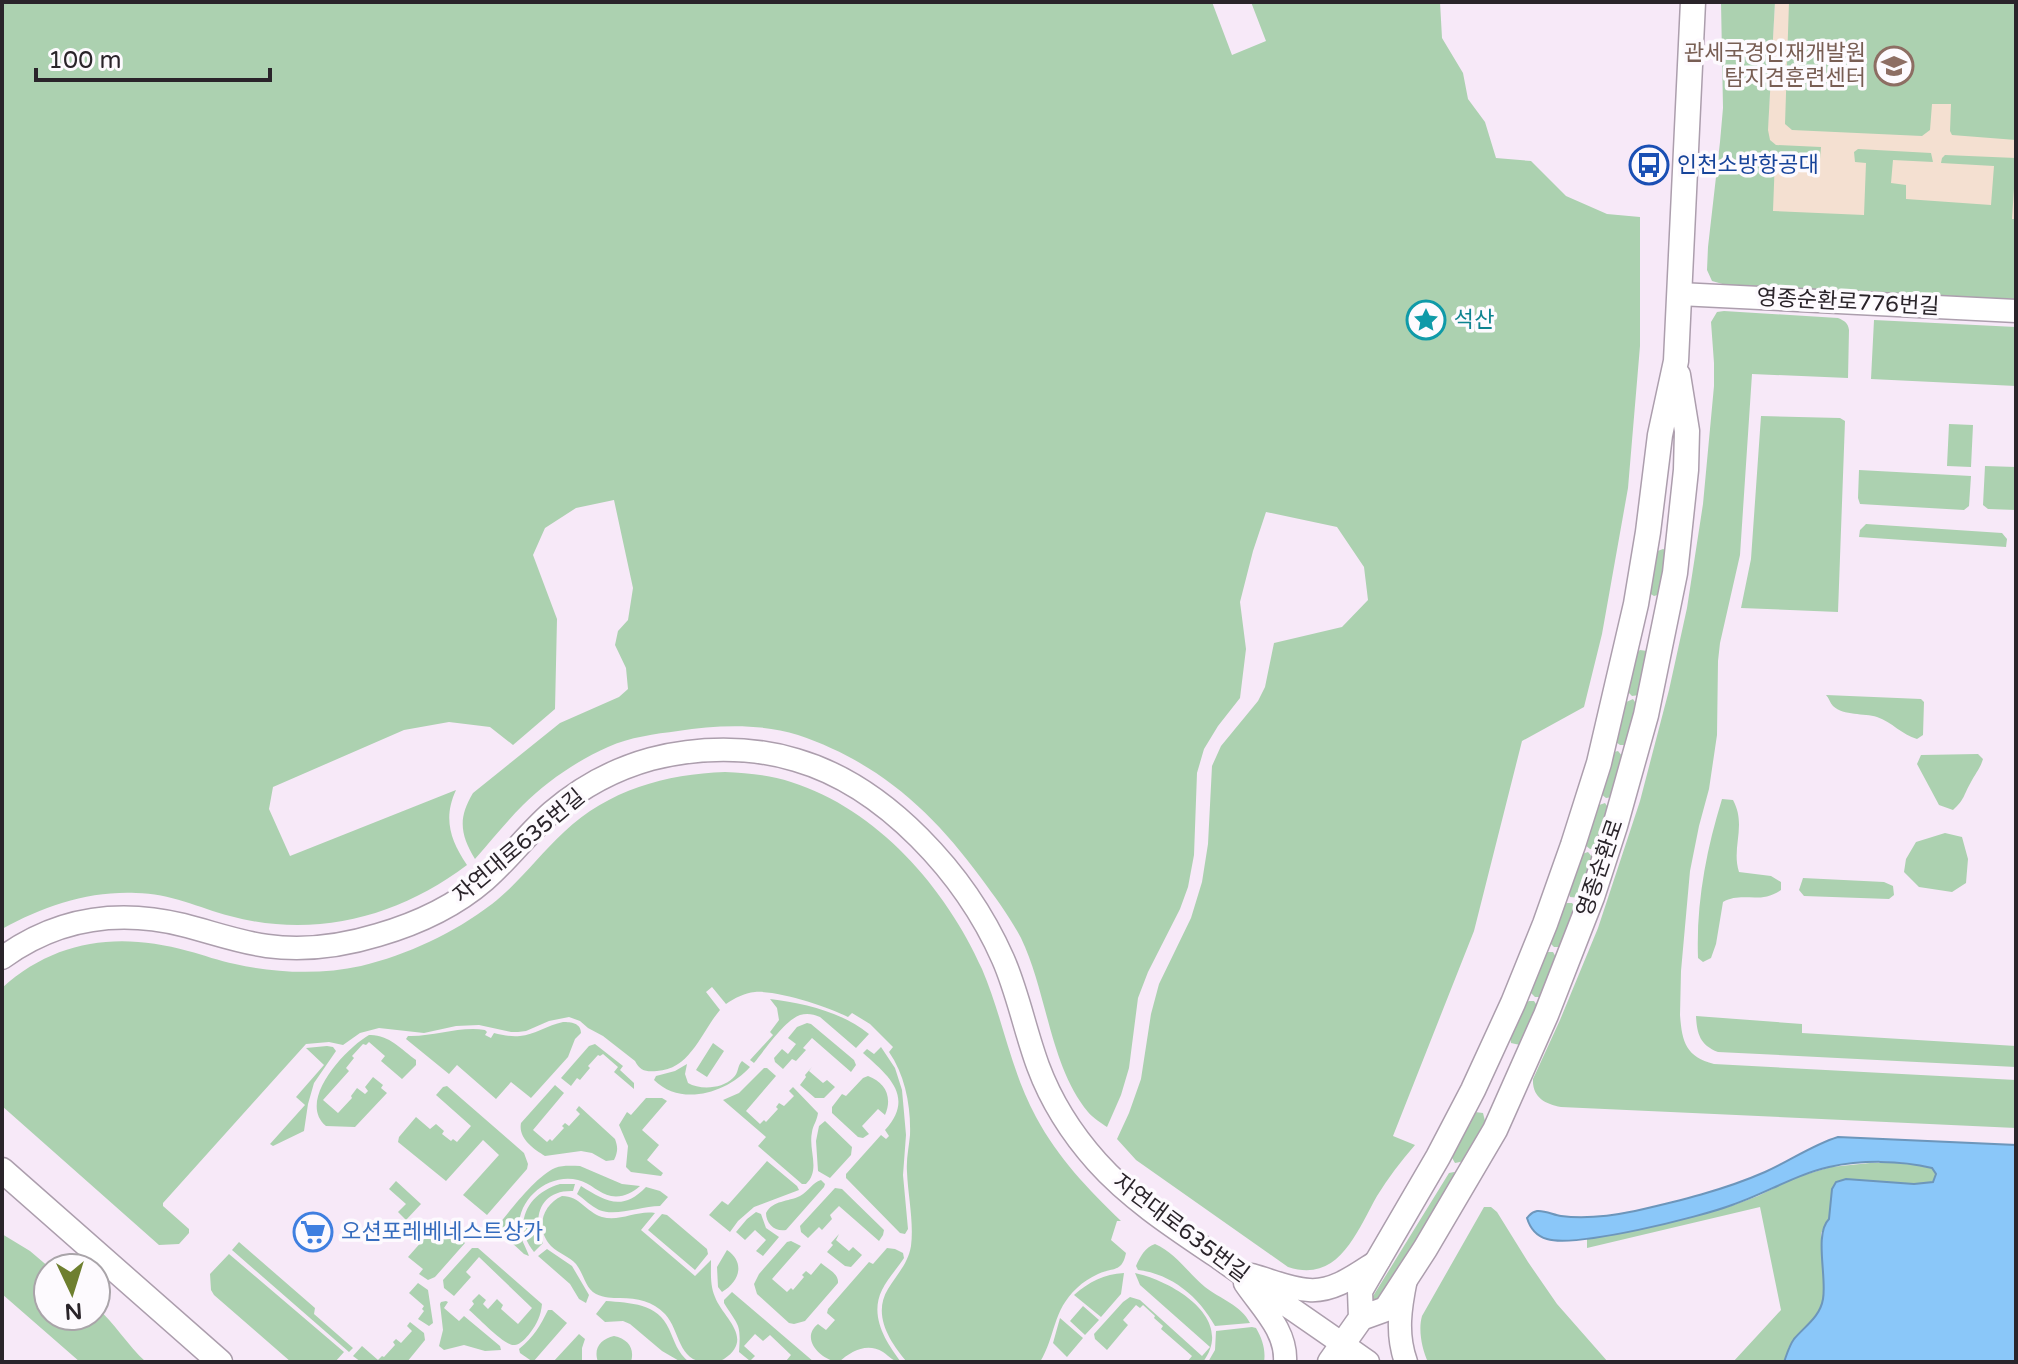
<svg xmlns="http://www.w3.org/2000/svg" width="2018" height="1364" font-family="'Varela Round','Noto Sans KR',sans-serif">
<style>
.education{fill:#f4e0d1}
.green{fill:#acd1b0}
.water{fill:#8ac7f9;stroke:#6d96bb;stroke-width:2}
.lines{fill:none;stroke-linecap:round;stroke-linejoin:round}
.tertiary-casing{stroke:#ac9ead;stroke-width:25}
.secondary-casing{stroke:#ac9ead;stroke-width:27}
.tertiary{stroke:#fff;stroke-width:22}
.secondary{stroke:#fff;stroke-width:24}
.labels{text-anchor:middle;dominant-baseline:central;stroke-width:7;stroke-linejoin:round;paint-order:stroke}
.education-label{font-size:22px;fill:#785e54;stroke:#fdfafe;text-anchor:end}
.transit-label{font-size:22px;fill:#164399;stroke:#fdfafe;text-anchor:start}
.street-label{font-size:22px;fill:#2a242a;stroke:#fdfafe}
.culture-label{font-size:22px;fill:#0d838f;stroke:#fdfafe;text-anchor:start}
.shop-label{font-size:22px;fill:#366cbe;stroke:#fdfafe;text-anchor:start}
</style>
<rect width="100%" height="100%" fill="#f7e9f8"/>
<path class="education" d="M1775 2H2016V244L1762 231Z"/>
<path class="green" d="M2 2H1212L1232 55 1266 41 1251 2H1440L1442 38 1463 73 1468 99 1485 122 1496 158 1531 161 1566 196 1607 214 1640 217V346L1628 488 1602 634 1584 707 1522 741 1474 931 1393 1136 1415 1145C1401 1161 1388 1178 1377 1196 1357 1231 1339 1284 1288 1267L1136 1160 1117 1139 1129 1113 1141 1079 1151 1014 1159 984 1191 918 1202 882 1208 844 1212 766 1221 746 1258 701 1265 687 1274 643 1342 627 1368 600 1364 567 1337 527 1266 512 1253 551 1240 602 1246 649 1240 698 1218 726 1204 749 1197 773 1194 855 1188 887 1180 909 1148 972 1138 998 1129 1068 1121 1095 1107 1127C1101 1123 1093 1118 1088 1112 1050 1066 1047 992 1021 938 1010 917 995 897 981 878 932 811 878 762 798 735 760 723 717 725 678 731 655 734 630 737 608 747 578 760 546 782 523 805 506 822 491 841 475 859 460 834 458 818 473 793L560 723 619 697 628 689 626 668 615 645 618 631 628 620 633 588 614 500 576 508 545 528 533 555 557 619 555 709 513 745 490 727 449 722 404 730 273 787 269 809 290 856 456 790C443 818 450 840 467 865 398 917 315 939 230 916 199 908 170 893 136 893 88 891 44 906 2 929Z
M1721 2H1775L1768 130 1770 140 1776 145 1821 147 1820 159 1775 158 1773 211 1864 215 1866 163 1855 162 1854 152 1858 149 1931 153 1933 162 1893 160 1891 183 1906 185V199L1991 205 1994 166 1941 163 1942 158 1945 155 2016 158 2012 219H2016V299L1733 287 1712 281 1707 270 1708 247 1720 142 1723 108Z
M1789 2H2016V140L1952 135 1950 131 1951 104H1932L1930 130 1922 136 1792 130 1785 124Z
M1724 311 1838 318C1845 321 1848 323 1849 330L1848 378 1752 374 1740 555 1720 643 1718 661 1717 735 1709 789 1699 826 1690 871 1681 971 1680 1015C1682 1042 1686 1057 1714 1064L2016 1080V1128L1561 1107C1545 1104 1532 1097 1533 1079L1560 1020 1598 928 1640 801 1669 690 1687 608 1703 504 1714 386V363L1711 322 1717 312Z
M1874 320 2016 327V386L1871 379Z
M1761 416 1840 418 1845 421 1838 612 1741 608 1751 559Z
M1949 424 1973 425 1971 467 1947 466Z
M1985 466 2016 467V510L1988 509 1983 505Z
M1859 470 1971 476 1969 506 1964 510 1860 504 1858 498Z
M1866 524 2002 533 2007 539 2006 547 1859 537 1860 530Z
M1663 549 1666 550 1661 594 1654 596 1649 593 1655 552Z
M1640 650 1647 651 1639 695 1632 696 1628 692 1636 653Z
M1826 695 1921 699 1924 702 1923 735 1917 739C1902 735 1892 722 1877 717 1864 713 1844 716 1833 706 1830 703 1829 698 1826 695Z
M1633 699 1637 705 1627 745H1620L1616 742 1624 703Z
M1618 751 1623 757 1613 797 1606 798 1601 794 1614 752Z
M1978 754 1983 759C1980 769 1975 774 1971 782 1963 796 1965 799 1953 810L1939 805 1917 764 1921 755Z
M725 772C747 773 770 775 791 782 877 809 946 888 982 969 1003 1018 1010 1069 1036 1117 1058 1158 1088 1189 1121 1221H1117L1111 1240 1126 1253C1122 1273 1113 1267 1098 1274 1090 1278 1083 1282 1077 1288 1052 1311 1056 1336 1040 1362H907C890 1342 872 1315 888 1289 897 1274 908 1264 911 1246 914 1222 908 1196 907 1172 906 1159 909 1147 910 1135 911 1106 905 1075 889 1052L893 1047 870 1024 852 1013 848 1017C829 1007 777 990 755 992 744 993 735 998 726 1004L712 987 706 992 720 1010C701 1032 691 1069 657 1071 646 1072 640 1071 635 1061L603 1036 588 1028 580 1021 569 1017 549 1021 526 1031 518 1032H511L479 1025 456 1026 424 1033 379 1028 360 1033 343 1045 329 1042 306 1044 163 1203V1206L189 1229V1233L179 1244 159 1245 2 1106V988C56 939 120 932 188 951 204 955 219 961 235 964 275 973 321 975 361 966 407 955 454 933 492 904 519 883 539 855 564 832 608 790 666 774 725 772Z
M1722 799 1733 800C1747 826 1731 847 1739 872L1771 876 1781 882V890C1759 905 1743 891 1723 902L1716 944 1711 958 1703 962 1698 958C1696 904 1706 851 1722 799Z
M1605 803 1609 809 1596 848 1590 849 1585 845 1596 806Z
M1945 833 1962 837 1968 859 1966 883 1952 892 1919 887 1904 872 1906 859 1916 842Z
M1588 852 1593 858 1580 898 1570 897 1568 890 1579 855Z
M1803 878 1884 882 1893 886 1894 895 1889 899 1804 896 1799 890Z
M1567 903H1572L1577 909 1561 947H1554L1550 943 1563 905Z
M1548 952H1553L1557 959 1542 997H1535L1531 993V989L1544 955Z
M770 999C804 1003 842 1012 869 1034L856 1048 820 1017C813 1014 807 1013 800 1015 785 1020 764 1051 754 1063L750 1060 773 1035 770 1032 779 1020 777 1008Z
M1529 1001H1534L1538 1007 1520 1045 1511 1043 1510 1036 1525 1003Z
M1696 1016 1802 1024V1033L2016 1046V1067L1718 1052C1700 1045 1697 1034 1696 1016Z
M563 1022C571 1022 581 1023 581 1033L575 1039 568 1057 531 1098 511 1082 496 1099 457 1065 449 1074 406 1039 408 1036C434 1037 459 1026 485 1030L487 1032 485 1035 491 1038 494 1033C502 1035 511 1037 520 1036 534 1035 548 1025 563 1022Z
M807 1023 811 1024 854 1060 856 1065 851 1072 812 1038 803 1048 806 1050 796 1061 792 1059 783 1069 775 1062 774 1058 782 1049 788 1054 796 1044 788 1038 797 1027Z
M369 1035C388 1034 401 1049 416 1060V1065L402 1079 381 1061 385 1056 369 1042 366 1045 363 1044 352 1056 354 1058 346 1068 349 1071 323 1100 338 1113 352 1098 351 1096 357 1088 365 1094 368 1091 365 1087 373 1077 383 1085 381 1088 387 1093 355 1127 326 1126C296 1101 346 1048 369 1035Z
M713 1043 724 1051 707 1077 696 1070Z
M595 1044 623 1066 620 1070 634 1083V1089L614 1072 618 1067 603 1054 600 1056 598 1055 588 1066 590 1068 580 1080 577 1078 571 1086 561 1078 589 1046Z
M327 1046 333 1047 336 1051 314 1083 308 1104 304 1131 273 1146 270 1144 305 1105 296 1097 324 1065 306 1048Z
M881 1047 895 1068 902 1090 906 1135 903 1175 908 1229 905 1234 900 1233 846 1178V1174L881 1135 886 1139 889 1136 885 1130C915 1097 889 1076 863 1053L867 1049 874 1054Z
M742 1061 750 1067C727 1093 681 1107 654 1080L656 1076 675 1071 687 1064 685 1074 688 1083C700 1090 722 1089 733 1078 739 1073 737 1066 742 1061Z
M812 1067 809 1071 823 1083 827 1080 835 1087 824 1098H815L800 1085 806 1077 805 1075Z
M764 1068H767L776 1076 746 1111 760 1124 764 1120 766 1122 778 1109 776 1107 779 1103 784 1106 794 1096 789 1091 793 1087 818 1113C817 1121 813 1125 812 1132 808 1150 821 1170 806 1184H802L758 1146 766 1137 723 1100 739 1093Z
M868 1076C885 1082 893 1097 885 1115L878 1109 862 1126 869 1134 863 1138 858 1137 832 1113V1107L842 1094 846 1096 863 1078Z
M555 1085 564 1093 533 1130 547 1142 550 1139 552 1141 564 1128 562 1126 565 1123 569 1126 580 1114 576 1110 579 1106 615 1139C618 1147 618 1152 614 1160L606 1161 592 1153 581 1151 545 1156C533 1149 518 1138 521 1123Z
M447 1086 524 1153 528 1164 527 1169 487 1215 463 1195 499 1155 483 1140 446 1181 398 1142 399 1137 416 1117 430 1129 436 1124 444 1131 442 1134 451 1141 453 1139 457 1142 471 1126 436 1095 443 1087Z
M646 1098H662L667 1101 642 1130 659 1145 647 1160 663 1173 661 1176 631 1172 626 1167 628 1146 619 1125 627 1112 631 1115Z
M1475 1112 1483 1113 1485 1121 1465 1161 1455 1163 1451 1156 1472 1114Z
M825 1121 852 1147 851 1155 830 1178 818 1171 816 1141 819 1126Z
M767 1161 797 1186 799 1190 754 1207 738 1221 730 1232 709 1215 722 1201 728 1205Z
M1870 1163H1913L1932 1168 1936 1174 1933 1182 1914 1184 1847 1179 1836 1182 1832 1189 1829 1220 1821 1233 1825 1278 1823 1302 1813 1321 1795 1338 1789 1347 1784 1362H1733L1781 1310 1760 1207 1587 1248V1239L1646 1227 1728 1207 1758 1196 1794 1178 1831 1167Z
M580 1166 622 1184 640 1186C632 1193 622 1198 611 1196 599 1194 591 1183 578 1180 549 1173 518 1198 519 1228 520 1239 526 1247 529 1256L524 1254 496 1228C509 1212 536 1176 555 1168 563 1165 571 1166 580 1166Z
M1454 1172 1456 1173 1378 1306 1370 1301 1449 1173Z
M821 1180 825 1184 824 1187 786 1230C775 1232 766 1224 766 1213 773 1200 788 1202 800 1196 809 1191 812 1183 821 1180Z
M396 1181 421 1204 406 1220 398 1212 406 1204 389 1189Z
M560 1184H575L573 1191C540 1190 532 1217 543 1243L534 1252C511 1224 528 1193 560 1184Z
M581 1186C605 1201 622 1212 646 1187L660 1191 668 1197 660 1206C641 1206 616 1217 599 1210 591 1206 584 1199 577 1194Z
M835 1188 842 1189 884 1230 883 1235 879 1241 839 1206 830 1215 832 1219 822 1230 819 1227 808 1238 801 1232 800 1226Z
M562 1196C580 1196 586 1212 602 1217 620 1222 637 1210 655 1213L641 1230 695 1276 711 1260C711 1273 710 1285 715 1297 723 1318 755 1338 724 1359 718 1363 713 1362 706 1362 678 1362 680 1330 665 1314 652 1301 638 1298 620 1298 612 1298 604 1298 596 1294 585 1288 584 1274 576 1264 569 1256 559 1254 551 1246 535 1229 542 1205 562 1196Z
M1484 1207H1491L1497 1212 1528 1262 1557 1304 1608 1362H1428C1422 1349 1418 1330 1422 1316Z
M756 1212 761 1214 766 1228 779 1237 763 1256 756 1251 766 1240 755 1230 745 1240 736 1232 747 1219Z
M662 1214 667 1215 707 1249 708 1254 695 1270 648 1230Z
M439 1222 465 1243 435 1277 428 1280 419 1274 423 1269 408 1257Z
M2 1234 30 1251 50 1268H48V1316H96V1307C115 1323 127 1345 146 1362H80L2 1294Z
M839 1234 836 1240 849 1251 853 1247 862 1255 851 1267 845 1266 827 1252 833 1245 831 1243Z
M791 1241 801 1246 772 1279 787 1292 791 1288 793 1290 804 1277 802 1275 806 1271 811 1275 821 1263C828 1269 839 1274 838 1283L805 1321 794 1324 789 1323 757 1294 754 1284 759 1274 787 1242Z
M239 1242 315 1308 314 1314 353 1348 349 1352 232 1250Z
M1155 1244C1176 1253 1188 1273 1205 1287 1219 1298 1242 1306 1250 1323L1215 1326C1199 1297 1172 1274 1138 1270L1136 1266C1140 1257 1145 1247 1155 1244Z
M472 1248H478L542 1304C541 1315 537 1324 530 1333 526 1338 521 1344 515 1345 505 1347 478 1317 469 1310L474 1304 472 1301 479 1294 486 1300 483 1304 488 1309 497 1299 503 1305 501 1309 518 1324 532 1308 479 1257 466 1272 471 1277 454 1296 444 1288 443 1280Z
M887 1248 895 1249 903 1253 904 1258C897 1269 887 1279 882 1290 869 1316 886 1342 901 1362 892 1361 890 1357 883 1352 867 1342 851 1351 839 1362 822 1361 799 1339 818 1324L826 1330 835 1320 827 1313 828 1309 869 1262 873 1264Z
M547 1249 572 1266 589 1295 586 1303 579 1299 570 1284 538 1256Z
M727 1250C746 1263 739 1282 722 1292L718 1287 717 1267Z
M229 1254 344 1352 335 1362H291L214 1295 211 1290 210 1274Z
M1124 1273 1121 1294 1101 1317 1074 1295C1089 1282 1104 1274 1124 1273Z
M1135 1273C1172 1281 1236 1318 1203 1362H1187L1192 1356 1161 1329 1163 1326 1154 1318 1155 1316 1143 1305 1140 1308 1136 1305 1123 1320 1128 1325 1107 1350 1095 1339 1094 1334 1123 1302 1130 1297 1140 1300 1202 1356 1210 1347 1140 1285Z
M418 1283 428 1290 433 1323 429 1326 418 1319 424 1311 422 1309 424 1306 409 1293Z
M732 1292 814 1362H788L786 1361 791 1355 770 1335 763 1341 755 1334 744 1346 755 1356 750 1361 739 1352C741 1323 739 1327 724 1303V1300Z
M446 1301 448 1302 444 1308 459 1321 464 1316 500 1346 501 1350 485 1351 464 1345 444 1350 439 1346 443 1330 440 1304 441 1302Z
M606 1301C630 1303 658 1303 669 1329 675 1342 677 1352 689 1362H681L662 1351 630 1324 623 1321 605 1322 596 1314Z
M1083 1306 1099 1320 1085 1335 1070 1321Z
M548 1310H552L567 1323 533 1362 520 1353 519 1349C534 1337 540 1326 548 1310Z
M1060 1318 1083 1338 1067 1357 1053 1343Z
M410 1322 424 1333 425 1340 407 1362H361L353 1356 362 1346 378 1360 382 1356 384 1357 395 1345 393 1342 396 1339 401 1343 412 1331 407 1326Z
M1252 1327 1256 1328C1262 1338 1266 1350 1264 1362H1208L1215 1350 1216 1331Z
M579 1334 585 1339 582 1348V1362H553Z
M614 1336C628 1339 635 1348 631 1362H598C593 1348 601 1339 614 1336Z"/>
<path class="water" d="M1838 1137 2016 1145V1362H1784C1787 1354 1789 1346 1794 1339 1805 1326 1820 1317 1823 1299 1827 1277 1814 1234 1829 1219L1832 1189 1836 1182 1846 1179 1914 1184 1933 1182 1936 1174 1932 1168C1900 1160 1861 1160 1829 1167 1794 1175 1765 1194 1732 1205 1700 1217 1576 1248 1547 1239 1536 1236 1530 1228 1527 1218 1530 1215 1531 1212 1537 1211 1544 1210 1554 1215 1561 1216 1585 1219 1611 1216 1635 1211 1679 1201 1724 1190 1765 1172 1790 1161 1812 1145 1838 1137Z"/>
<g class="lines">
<g class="tertiary-casing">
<path id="tertiary" d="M1679 294 2016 311
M2 958C57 918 118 909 183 925 211 932 238 942 267 946 304 951 342 946 378 935 416 924 455 906 485 880 509 859 528 833 552 812 580 788 615 769 651 759 697 747 750 746 796 760 886 786 966 875 1003 959 1018 993 1025 1031 1038 1066 1051 1101 1072 1134 1097 1162 1131 1200 1176 1229 1219 1258 1268 1293 1319 1327 1368 1362
M1252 1275C1270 1280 1290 1289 1309 1290 1335 1292 1358 1273 1379 1260
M1406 1279C1400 1308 1396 1334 1406 1362
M1245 1283C1262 1308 1287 1331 1285 1362"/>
</g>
<g class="secondary-casing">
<path id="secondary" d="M2 1170 220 1362
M1361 1318 1386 1309 1425 1249 1495 1130 1546 1015 1592 897 1615 826 1646 715 1675 573 1686 470 1687 431 1678 375
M1330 1362 1361 1318 1360 1291 1438 1157 1473 1090 1513 1003 1545 924 1573 845 1599 763 1636 604 1648 532 1660 435 1676 361 1693 2"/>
</g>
<use href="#tertiary" class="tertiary"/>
<use href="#secondary" class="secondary"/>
</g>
<defs>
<g id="university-ring" transform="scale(2)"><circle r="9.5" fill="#fdfafe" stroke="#8d6e63" stroke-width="1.5"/><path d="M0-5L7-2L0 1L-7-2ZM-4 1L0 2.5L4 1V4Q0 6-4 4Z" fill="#8d6e63"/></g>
<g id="bus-ring" transform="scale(2)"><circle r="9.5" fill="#fdfafe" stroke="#1a4fb4" stroke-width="1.5"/><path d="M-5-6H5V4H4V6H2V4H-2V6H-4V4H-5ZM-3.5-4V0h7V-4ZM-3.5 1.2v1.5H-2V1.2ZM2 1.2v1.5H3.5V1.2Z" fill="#1a4fb4"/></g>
<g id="sight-ring" transform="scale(2)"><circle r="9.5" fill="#fdfafe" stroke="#0f9aa8" stroke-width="1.5"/><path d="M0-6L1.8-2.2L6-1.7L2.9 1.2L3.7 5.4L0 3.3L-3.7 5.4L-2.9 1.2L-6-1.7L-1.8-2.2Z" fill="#0f9aa8"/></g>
<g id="supermarket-ring" transform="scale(2)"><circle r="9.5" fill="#fdfafe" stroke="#3f7fe0" stroke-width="1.5"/><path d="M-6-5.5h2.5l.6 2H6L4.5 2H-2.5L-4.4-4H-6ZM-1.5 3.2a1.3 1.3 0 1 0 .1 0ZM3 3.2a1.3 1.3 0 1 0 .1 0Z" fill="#3f7fe0"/></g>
</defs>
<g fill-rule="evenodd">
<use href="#university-ring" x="1894" y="66"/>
<use href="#bus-ring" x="1649" y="165"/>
<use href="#sight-ring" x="1426" y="320"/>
<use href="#supermarket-ring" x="313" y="1232"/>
</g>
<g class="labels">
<g class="education-label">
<text x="1866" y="53">관세국경인재개발원<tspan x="1866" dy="25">탐지견훈련센터</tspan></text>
</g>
<g class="transit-label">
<text x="1677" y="165">인천소방항공대</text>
</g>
<g class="street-label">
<text transform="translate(1848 302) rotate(3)">영종순환로776번길</text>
<text transform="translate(519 846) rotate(-40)">자연대로635번길</text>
<text transform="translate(1600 868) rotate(-71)">영종순환로</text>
<text transform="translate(1181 1228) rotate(37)">자연대로635번길</text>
</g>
<g class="culture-label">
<text x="1454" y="320">석산</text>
</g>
<g class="shop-label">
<text x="341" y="1232">오션포레베네스트상가</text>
</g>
</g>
<rect width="2018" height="1364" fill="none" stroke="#2a242a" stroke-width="8"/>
<g transform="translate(72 1292) rotate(176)"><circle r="38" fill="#fdfafe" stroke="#a9a4a9" stroke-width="2"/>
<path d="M0-6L14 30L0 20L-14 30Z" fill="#6e7f2f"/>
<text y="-12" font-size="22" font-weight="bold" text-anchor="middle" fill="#2a242a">N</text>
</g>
<path d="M36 68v12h234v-12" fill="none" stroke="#2a242a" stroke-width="4"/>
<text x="48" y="68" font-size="24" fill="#2a242a" stroke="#fdfafe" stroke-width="6" paint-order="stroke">100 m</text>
</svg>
